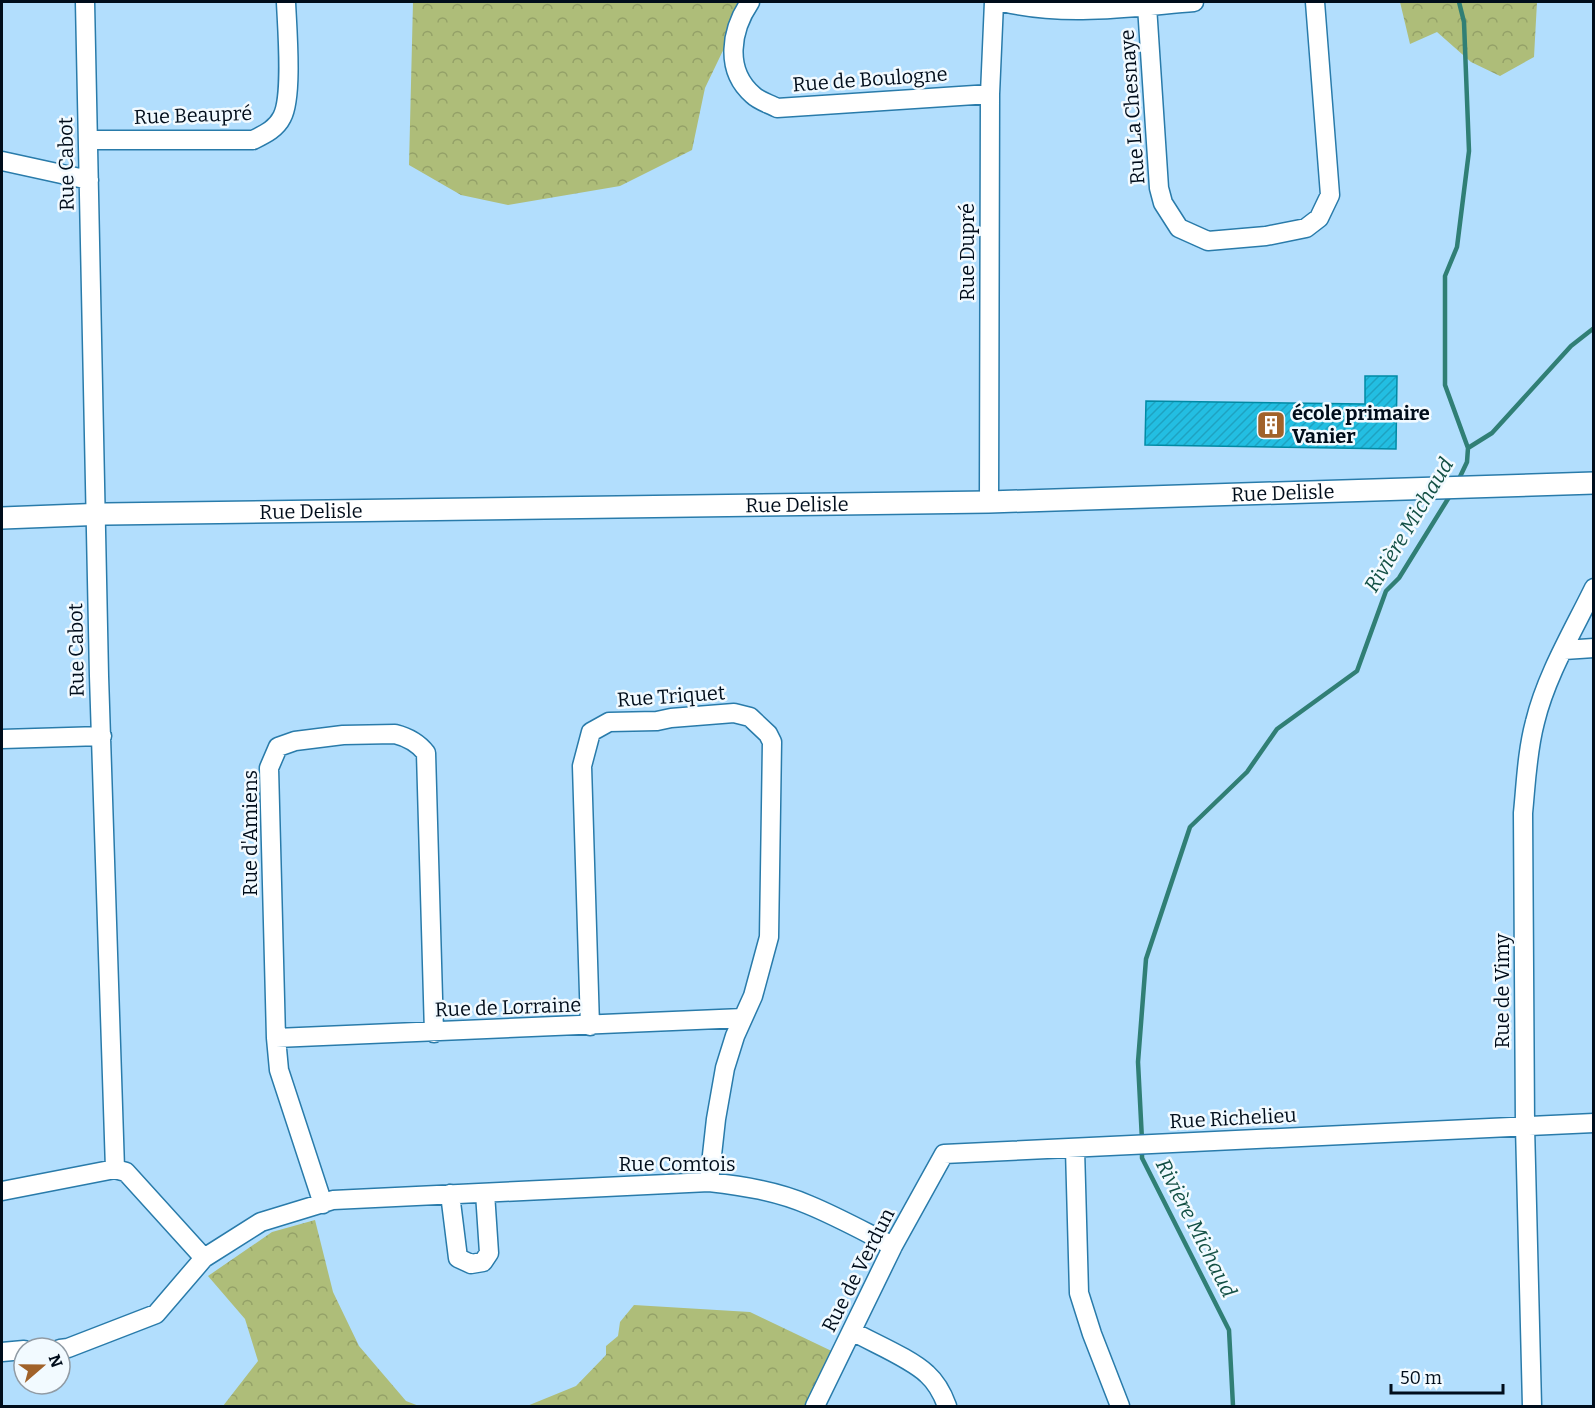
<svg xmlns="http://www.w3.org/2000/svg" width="1595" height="1408" font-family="Bitter,serif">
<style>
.forest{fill:url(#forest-crowns)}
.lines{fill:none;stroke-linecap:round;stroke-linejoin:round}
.stream{stroke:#307f75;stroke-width:4.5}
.building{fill:url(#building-hatch);stroke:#008aa5;stroke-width:1.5}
.minor-casing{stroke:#297baa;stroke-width:21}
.tertiary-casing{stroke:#297baa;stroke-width:24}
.minor{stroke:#fff;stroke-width:18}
.tertiary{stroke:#fff;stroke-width:21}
.labels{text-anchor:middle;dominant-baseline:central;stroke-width:5;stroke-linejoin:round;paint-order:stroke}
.street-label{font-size:20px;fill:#000d1b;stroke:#f2faff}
.poi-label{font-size:20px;font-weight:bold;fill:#000d1b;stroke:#f2faff;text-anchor:start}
.water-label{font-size:21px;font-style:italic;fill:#135045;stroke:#f2faff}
</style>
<defs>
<pattern id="forest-crowns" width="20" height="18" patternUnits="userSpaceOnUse" patternTransform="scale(1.5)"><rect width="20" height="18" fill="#aebd79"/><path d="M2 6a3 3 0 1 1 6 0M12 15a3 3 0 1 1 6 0" fill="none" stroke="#94a168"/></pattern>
<pattern id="building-hatch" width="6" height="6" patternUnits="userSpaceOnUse" patternTransform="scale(1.5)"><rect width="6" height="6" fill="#23bee2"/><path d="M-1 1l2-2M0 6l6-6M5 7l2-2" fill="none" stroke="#1ea2c1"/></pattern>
</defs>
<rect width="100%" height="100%" fill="#b2defd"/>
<path class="forest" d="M413 2H748L741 13 705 88 692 150 620 186 508 205 461 195 409 165Z
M1400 2H1537L1534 57 1500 76 1471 62 1437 32 1410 44Z
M315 1220 333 1292 359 1346 406 1401 419 1406H223L258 1361 245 1319 208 1276 272 1232Z
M634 1305 750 1312 840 1355 815 1406H527L576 1386 606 1355V1346L618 1336 620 1322Z"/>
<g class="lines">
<path class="stream" d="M1459 2 1464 22 1469 151 1457 247 1445 276V385L1468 448
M1458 481 1467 462 1468 448 1492 433 1571 346 1594 328
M1142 1140 1138 1062 1146 959 1190 827 1247 772 1277 729 1357 671 1386 591 1399 578 1451 494
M1142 1149V1158L1229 1330 1233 1406"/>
</g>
<path class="building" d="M1365 376H1397L1396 449 1145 445 1146 401 1365 404Z"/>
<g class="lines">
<g class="minor-casing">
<path id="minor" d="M85 2 99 676 115 1169
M750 2C731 30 724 70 753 95 759 101 770 104 777 108L990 94
M1003 2C1065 17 1131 7 1194 2
M1147 6 1159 188 1163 203 1179 228 1208 241 1266 236 1306 228 1319 218 1330 195 1315 2
M88 140H253C265 134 276 129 282 117 293 97 287 27 286 2
M2 161 89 180
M989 502 990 94 994 2
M1564 650 1594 648
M2 739 102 736
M590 1026 582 766 591 732 609 722 657 721 671 718 734 713 750 717 768 734 772 742 769 937 753 996 735 1036 725 1068 716 1119 709 1182
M276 1038 743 1018
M1075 1149 1079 1293 1092 1334 1120 1406
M2 1191 115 1169 126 1172 204 1258
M450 1194 458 1258 471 1264 483 1262 489 1253 485 1193
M323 1204 279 1070 276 1038 269 768 278 747 295 741 343 735 395 734C407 737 419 744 426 753L434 1033
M852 1331C873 1343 910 1358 927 1374 937 1383 943 1395 947 1406
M60 1349 68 1348 156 1314 204 1258 261 1222 333 1200 709 1182C743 1186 777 1191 809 1205 838 1217 865 1232 893 1246
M2 1352 24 1350
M815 1406 893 1246 944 1154 1594 1123
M1532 1406 1525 1126 1523 813C1526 783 1527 752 1535 722 1546 676 1573 631 1594 588"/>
</g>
<g class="tertiary-casing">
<g id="tertiary">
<path id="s1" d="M2 518 106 514 989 502 1594 483"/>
</g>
</g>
<use href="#minor" class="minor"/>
<use href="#tertiary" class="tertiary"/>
</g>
<defs>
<g id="building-square" transform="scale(1.5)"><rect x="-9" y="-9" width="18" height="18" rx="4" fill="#a1622a" stroke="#f2faff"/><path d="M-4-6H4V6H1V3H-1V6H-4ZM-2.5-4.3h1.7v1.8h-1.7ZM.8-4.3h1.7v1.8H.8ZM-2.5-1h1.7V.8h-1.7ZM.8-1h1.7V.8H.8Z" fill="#fff"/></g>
</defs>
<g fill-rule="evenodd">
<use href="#building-square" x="1271" y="425"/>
</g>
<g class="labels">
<g class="street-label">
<text transform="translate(870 79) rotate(-4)">Rue de Boulogne</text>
<text transform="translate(1132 107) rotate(-94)">Rue La Chesnaye</text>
<text transform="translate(193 115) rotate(-2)">Rue Beaupré</text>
<text transform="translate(66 164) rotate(-91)">Rue Cabot</text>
<text transform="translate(967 252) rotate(-90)">Rue Dupré</text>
<text stroke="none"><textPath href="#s1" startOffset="1281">Rue Delisle</textPath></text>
<text stroke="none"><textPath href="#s1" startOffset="795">Rue Delisle</textPath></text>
<text stroke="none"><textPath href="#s1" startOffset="309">Rue Delisle</textPath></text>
<text transform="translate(76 650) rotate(-91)">Rue Cabot</text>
<text transform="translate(671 696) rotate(-4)">Rue Triquet</text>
<text transform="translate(250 833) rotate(-90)">Rue d'Amiens</text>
<text transform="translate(1502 991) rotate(-90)">Rue de Vimy</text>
<text transform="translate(508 1007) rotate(-2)">Rue de Lorraine</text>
<text transform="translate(1233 1118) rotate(-3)">Rue Richelieu</text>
<text x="677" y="1164">Rue Comtois</text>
<text transform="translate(858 1270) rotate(-63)">Rue de Verdun</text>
</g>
<g class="poi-label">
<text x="1292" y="413">école primaire<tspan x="1292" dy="23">Vanier</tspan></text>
</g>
<g class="water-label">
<text transform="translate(1409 525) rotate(-59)">Rivière Michaud</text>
<text transform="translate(1196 1228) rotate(63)">Rivière Michaud</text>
</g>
</g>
<rect width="1595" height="1408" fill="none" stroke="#000d1b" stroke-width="6"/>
<g transform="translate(42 1366) rotate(70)"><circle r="28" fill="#f2faff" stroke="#919ba4" stroke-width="1.5"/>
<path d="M0-4.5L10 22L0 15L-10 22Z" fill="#a1622a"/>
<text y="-9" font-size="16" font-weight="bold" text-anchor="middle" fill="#000d1b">N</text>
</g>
<path d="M1391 1384v9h112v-9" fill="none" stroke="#000d1b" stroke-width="3"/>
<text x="1400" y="1384" font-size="18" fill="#000d1b" stroke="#f2faff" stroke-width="4.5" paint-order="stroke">50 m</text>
</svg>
